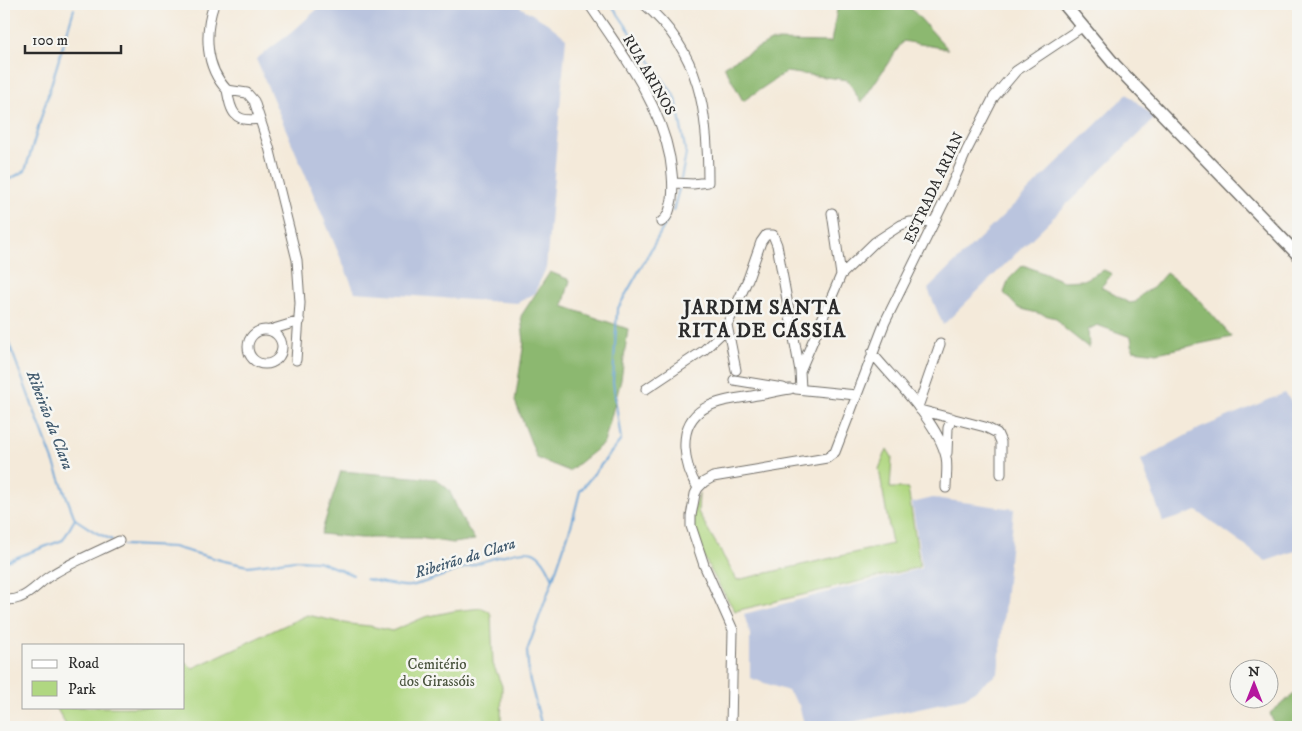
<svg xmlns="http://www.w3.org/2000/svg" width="1302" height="731" font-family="'IM FELL DW Pica',serif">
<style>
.industrial{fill:#bac4de}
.green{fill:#b0d781;stroke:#6e8156}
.forest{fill:#8cb86f;stroke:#5c724d}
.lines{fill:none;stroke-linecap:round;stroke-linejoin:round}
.stream{stroke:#65a2d6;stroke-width:2}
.minor-casing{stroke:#716e68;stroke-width:11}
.major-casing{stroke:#716e68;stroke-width:14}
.minor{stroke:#fff;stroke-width:9}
.major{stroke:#fff;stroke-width:11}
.labels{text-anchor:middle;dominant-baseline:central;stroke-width:5;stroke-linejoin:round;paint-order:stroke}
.street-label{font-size:15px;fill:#2b2b2b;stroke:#f6f6f2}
.park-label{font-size:15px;fill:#4c5640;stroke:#f6f6f2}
.water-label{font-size:16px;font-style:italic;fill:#425b6f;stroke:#f6f6f2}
.district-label{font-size:20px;font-weight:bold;letter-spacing:1px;fill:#2b2b2b;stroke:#f6f6f2}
</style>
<rect width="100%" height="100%" fill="#f6f6f2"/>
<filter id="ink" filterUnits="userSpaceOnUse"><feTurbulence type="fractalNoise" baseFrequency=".02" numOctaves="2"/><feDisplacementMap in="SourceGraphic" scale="10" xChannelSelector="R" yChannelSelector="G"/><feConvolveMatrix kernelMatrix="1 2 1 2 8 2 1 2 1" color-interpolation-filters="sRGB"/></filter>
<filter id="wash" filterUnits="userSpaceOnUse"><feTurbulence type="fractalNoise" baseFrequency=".0096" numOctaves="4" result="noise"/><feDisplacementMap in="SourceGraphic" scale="20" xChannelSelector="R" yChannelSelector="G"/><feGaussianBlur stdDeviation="1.12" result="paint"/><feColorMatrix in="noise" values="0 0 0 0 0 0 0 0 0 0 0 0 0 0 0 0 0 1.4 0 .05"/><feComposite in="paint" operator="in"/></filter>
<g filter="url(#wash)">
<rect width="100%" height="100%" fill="#f4eada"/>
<path class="industrial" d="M323 4H515L547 23 566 38 546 268 534 294 517 303 355 292 256 59 291 33Z
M1127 94 1155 118 943 325 928 289Z
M1285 393 1298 412V550L1266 561 1197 511 1163 522 1141 460 1196 430Z
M933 498 1014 509 998 673 965 698 830 727H805L799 705 788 691 750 678V634L744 614 922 568 912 503Z"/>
<path class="green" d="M887 449 892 457 890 488H908L920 567 735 611C722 590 692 543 692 519 692 511 697 501 699 493L698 512 737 580 892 544 879 469Z
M482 608 489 611 491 615 493 664 502 686 501 722 461 727H67L56 707H184V662L193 668 307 615 349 624 370 626 392 631 425 617 454 611Z"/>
<path class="forest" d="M838 4H907L948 49 903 41 861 103 848 80 786 72 743 101 724 66 771 41 831 42Z
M1023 265 1063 281 1083 280 1104 270 1112 274 1101 287 1129 303 1136 302 1143 293 1153 288 1166 273 1191 291 1232 337 1157 353 1133 350 1131 337 1097 325 1088 330 1089 348 1065 329 1056 318 1018 308 1004 293 1009 279Z
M550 272 570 280 563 306 628 329 621 380 604 443 569 471 537 458 515 401 524 342 521 316Z
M341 471 436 479 449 490 462 519 475 540 453 543 419 538H360L321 534Z
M1298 691V727H1275L1270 713Z"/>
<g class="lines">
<path class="stream" d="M611 4 676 98 686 154 681 179
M4 182 25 171 74 9
M673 211 679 189
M4 330 75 519
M123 545 173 547 224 561 248 566 295 560 318 561 353 575
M4 562 63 540 75 519 95 532 112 540
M366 579C376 581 401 588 411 586 435 581 514 545 533 552 543 556 549 570 553 579L527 651 529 677 542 727
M553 579 572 523 580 491 621 440 613 382 617 310 667 221"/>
</g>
</g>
<g filter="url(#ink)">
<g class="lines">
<g class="minor-casing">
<path id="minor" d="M214 4C204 33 205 67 227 90
M589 4C621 52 659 100 670 158 672 172 674 184 672 199 670 208 669 217 661 222
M644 4C701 52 708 113 708 182L693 184 674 183
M227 90 247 93 254 101 269 147 297 260 300 303 296 360
M227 90C231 112 234 123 259 119
M832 213 841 275
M727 325 736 370
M248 347a17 17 0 1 1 34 0a17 17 0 1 1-34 0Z
M270 330 300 321
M872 353C895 381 938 422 946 457 948 466 946 478 946 488
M734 380 783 388
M646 389 703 351 723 332 731 317 748 279 761 242 766 235H773L777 245 800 371
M796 389 856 395
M801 389 800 371 841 275 875 242 901 225 910 222 935 221
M918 407 940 344
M920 410 985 427 997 433 1001 442V474
M947 453 948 428 952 418
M698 488C689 475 686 463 685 448 683 405 719 401 752 396 765 394 777 391 790 389
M4 599C9 600 14 600 19 598 33 593 40 581 53 574 74 561 97 552 119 541
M731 727 733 630 704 565 691 526V516L695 494 698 488 704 482 713 477 827 458 835 452 885 322 945 200 967 150 994 97 1016 71 1082 27"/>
</g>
<g class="major-casing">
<path id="major" d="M1064 4 1115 65 1298 255"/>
</g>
<use href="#minor" class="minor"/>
<use href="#major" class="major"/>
</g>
</g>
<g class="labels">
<g class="street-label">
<text transform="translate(649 75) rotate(60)">RUA ARINOS</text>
<text transform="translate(934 188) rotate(-65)">ESTRADA ARIAN</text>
</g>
<g class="park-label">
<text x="437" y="664">Cemitério<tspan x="437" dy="17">dos Girassóis</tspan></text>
</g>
<g class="water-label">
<text transform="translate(50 420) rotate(69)">Ribeirão da Clara</text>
<text transform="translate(465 558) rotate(-17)">Ribeirão da Clara</text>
</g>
<g class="district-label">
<text x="762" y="308">JARDIM SANTA<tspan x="762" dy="23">RITA DE CÁSSIA</tspan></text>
</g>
</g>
<rect width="1302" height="731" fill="none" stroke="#f6f6f2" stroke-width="20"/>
<rect x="22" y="644" width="162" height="65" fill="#f6f6f2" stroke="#a5a5a2"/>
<rect x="32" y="660" width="25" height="8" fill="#ffffff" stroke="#a5a5a2"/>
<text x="68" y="668" font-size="15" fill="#2b2b2b">Road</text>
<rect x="32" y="681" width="25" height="15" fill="#b0d781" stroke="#a5a5a2"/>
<text x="68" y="694" font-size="15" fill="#2b2b2b">Park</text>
<g transform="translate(1254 684)"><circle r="24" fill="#f6f6f2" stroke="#a5a5a2"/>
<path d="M0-4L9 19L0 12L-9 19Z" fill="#b5179e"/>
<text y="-8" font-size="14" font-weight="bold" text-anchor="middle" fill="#2b2b2b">N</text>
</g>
<path d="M25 45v8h96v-8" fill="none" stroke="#2b2b2b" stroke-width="2.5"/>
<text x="32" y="45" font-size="15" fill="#2b2b2b" stroke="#f6f6f2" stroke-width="4" paint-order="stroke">100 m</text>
</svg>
